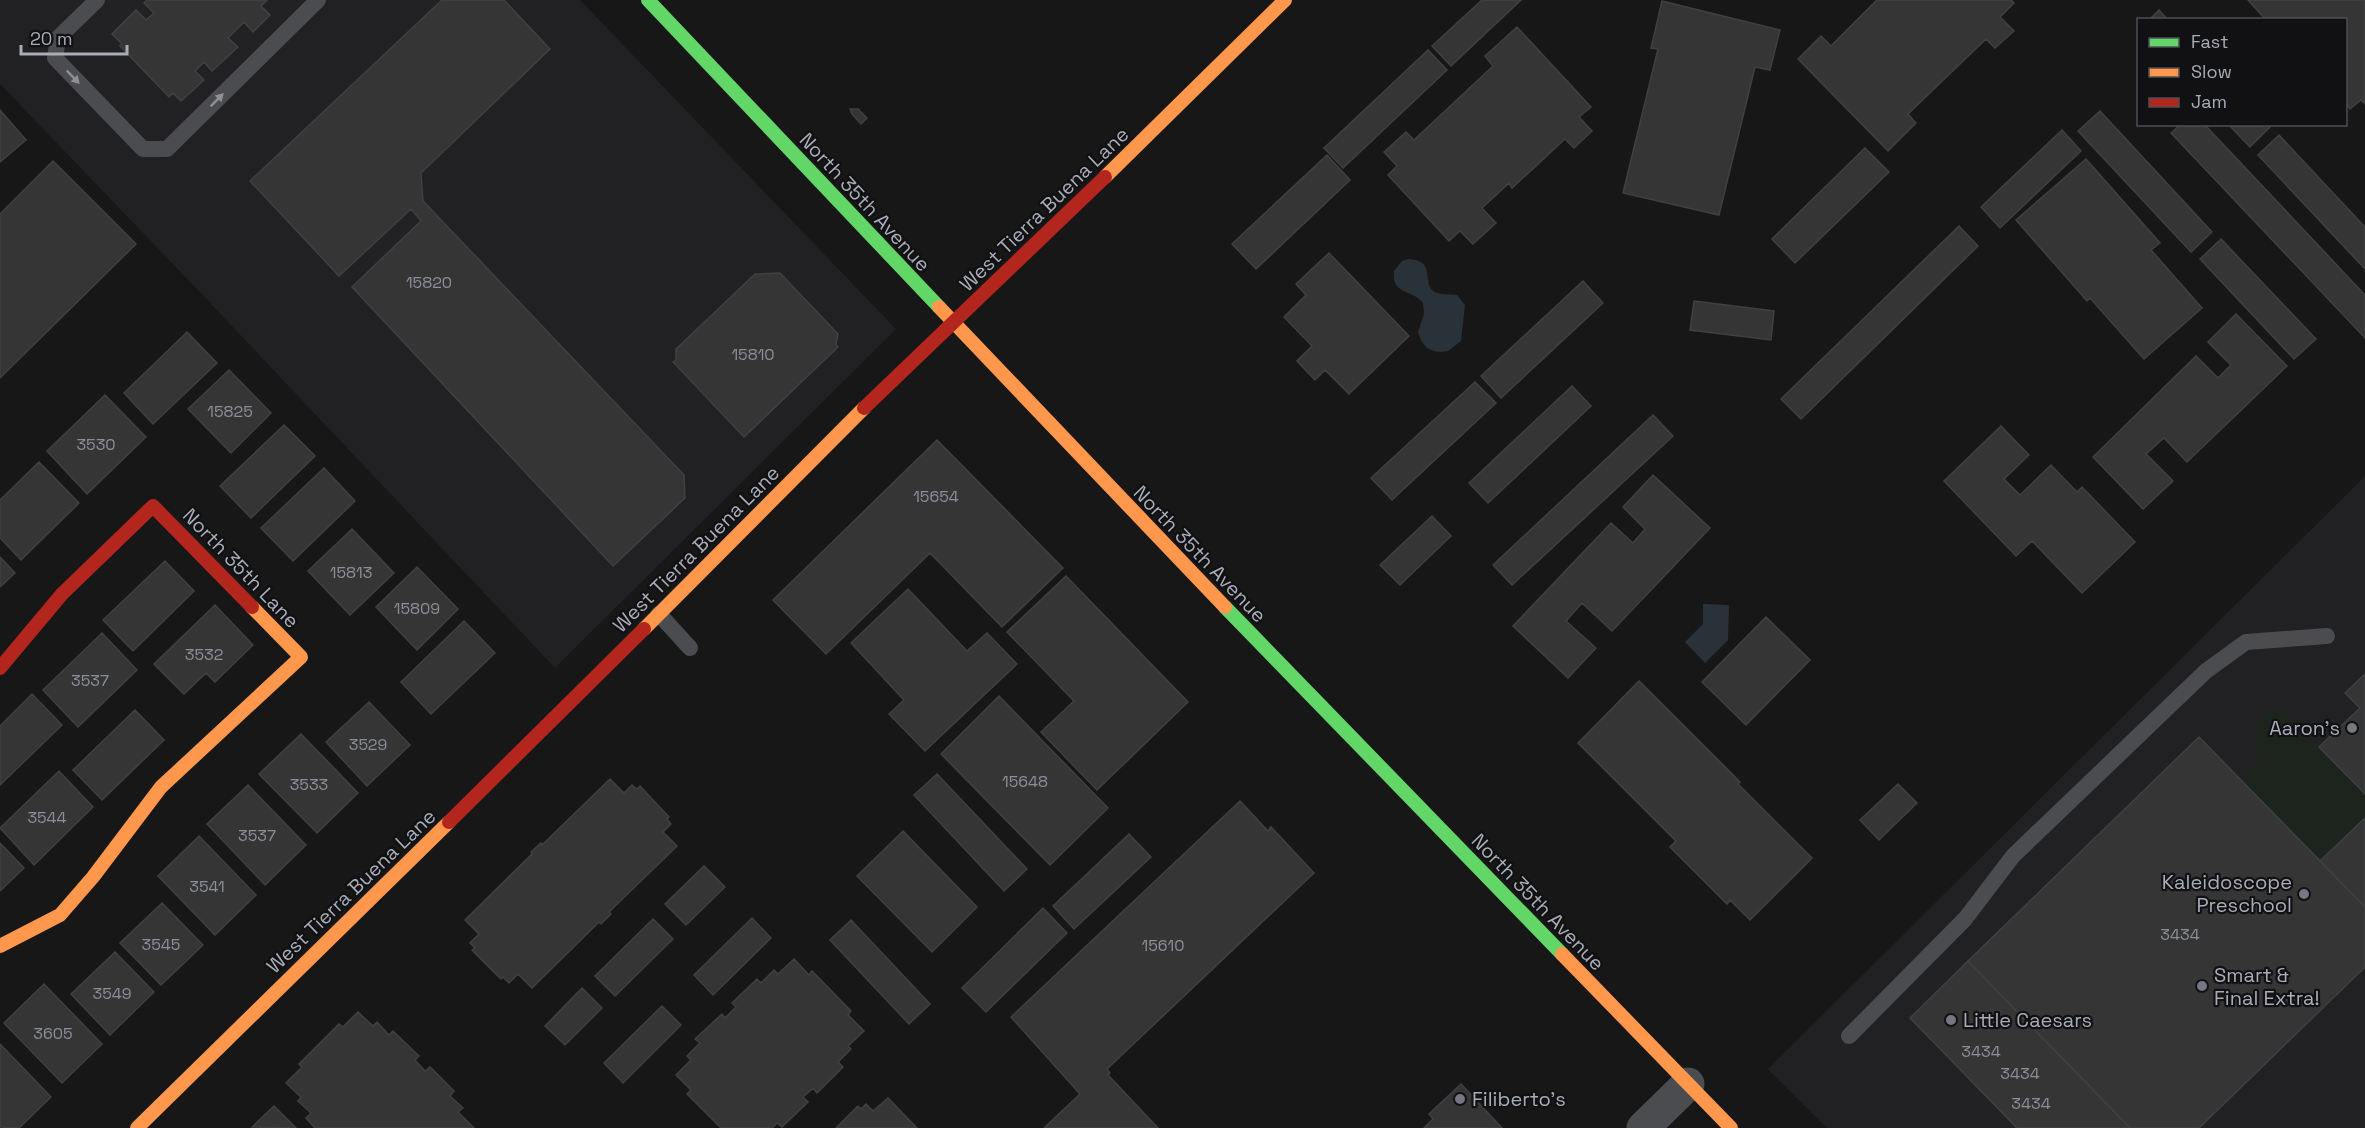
<svg xmlns="http://www.w3.org/2000/svg" width="2365" height="1128" font-family="'Space Grotesk',sans-serif">
<style>
.built{fill:#212123}
.green{fill:#1d241e}
.water{fill:#2a3239}
.building{fill:#353536;stroke:#3f4043;stroke-width:1.5}
.lines{fill:none;stroke-linecap:round;stroke-linejoin:round}
.lane{stroke:#4b4c50;stroke-width:16}
.street{stroke:#4b4c50;stroke-width:33}
.fast{stroke:#63d668;stroke-width:14}
.slow{stroke:#ff974d;stroke-width:14}
.jam{stroke:#b3261e;stroke-width:14}
.oneway{fill:#8c9099}
.poi-dot{fill:#757880;stroke:#111113;stroke-width:2}
.labels{text-anchor:middle;dominant-baseline:central;stroke-width:4.5;stroke-linejoin:round;paint-order:stroke}
.number-label{font-size:16px;fill:#8b8f98}
.street-label{font-size:20px;fill:#a8adb8;stroke:#111113}
.poi-label{font-size:20px;fill:#a8adb8;stroke:#111113;text-anchor:start}
</style>
<rect width="100%" height="100%" fill="#171717"/>
<path class="built" d="M0 0H580L896 329 555 668 194 286 0 84Z
M2365 476V1128H1827L1768 1069Z"/>
<path class="green" d="M2278 704 2365 794V818L2320 861 2239 778 2259 759 2255 726Z"/>
<path class="water" d="M1408 259C1439 260 1419 286 1437 293 1443 295 1451 294 1457 295L1465 305 1461 341 1448 351C1432 354 1422 348 1418 332L1424 314 1423 303C1412 289 1391 295 1394 271L1402 261Z
M1703 604 1729 605 1728 640 1705 663 1685 642 1703 624Z"/>
<path class="building" d="M147 0H267L261 6 270 15 253 32 244 22 228 38 238 47 212 71 204 62 195 71 204 80 181 101 173 93 169 97 120 46 122 44 112 34 136 10 146 20 154 13 144 3Z
M442 0H504L550 49 421 173 423 201 684 475 685 498 613 566 352 287 421 221 411 209 339 276 250 181Z
M1482 0H1521L1451 66 1432 46Z
M1877 0H2011L2014 3 2000 17 2014 31 1995 48 1986 39 1908 114 1916 123 1888 151 1798 59 1821 36 1831 46Z
M2248 0H2365V104L2361 100 2350 109 2346 104V20H2266Z
M1662 1 1780 30 1770 70 1755 67 1719 215 1623 193 1658 49 1651 48Z
M2159 10 2168 20H2149Z
M1517 27 1591 107 1579 117 1592 131 1574 148 1565 139 1512 188 1509 183 1482 208 1496 223 1473 244 1460 231 1449 241 1388 175 1397 166 1384 152 1406 132 1414 140 1493 66 1485 56Z
M1428 50 1447 70 1343 168 1324 148Z
M850 109H858L867 118 861 124 852 114Z
M0 110 26 140 0 162Z
M2100 111 2212 232 2191 252 2078 131Z
M2181 124H2204L2365 295V338L2171 133Z
M2228 124H2269L2271 126 2250 147Z
M2062 130 2081 151 2000 228 1981 207Z
M2279 135 2365 227V269L2258 155Z
M1865 148 1889 172 1795 263 1772 239Z
M1327 155 1350 180 1256 269 1232 244Z
M2086 159 2160 243 2151 250 2202 308 2144 359 2090 298 2087 301 2016 220Z
M53 161 136 244 0 378V214Z
M1959 226 1978 246 1801 419 1781 399Z
M2221 239 2316 339 2294 359 2200 259Z
M1329 253 1409 336 1349 394 1325 370 1315 380 1297 361 1312 346 1284 317 1306 295 1296 284Z
M780 273 838 334 836 345 838 347 744 437 673 362 676 360V349L755 274Z
M1583 281 1603 303 1501 398 1481 376Z
M1694 301 1774 311 1771 340 1690 330Z
M2236 314 2287 366 2187 462 2164 438 2146 454 2173 481 2143 509 2093 457 2196 356 2218 378 2231 365 2208 342Z
M187 332 217 363 153 424 124 393Z
M229 370 271 413 231 453 188 409Z
M1475 382 1496 403 1392 500 1371 478Z
M1572 386 1591 406 1488 503 1469 483Z
M105 395 146 437 87 494 47 451Z
M1653 415 1673 436 1512 585 1493 565Z
M284 425 315 456 251 518 220 486Z
M2001 426 2029 455 2004 479 2020 495 2051 465 2077 492 2082 487 2135 542 2082 593 2032 541 2016 556 1944 481Z
M937 440 1063 568 1002 627 930 553 826 654 773 600Z
M39 462 79 503 21 560 0 538V500Z
M324 468 355 501 293 561 261 528Z
M1653 475 1710 528 1612 631 1582 603 1566 621 1596 648 1568 678 1513 626 1611 523 1633 543 1645 529 1623 507Z
M1432 516 1451 536 1400 585 1380 565Z
M352 529 394 573 350 615 308 571Z
M0 557 15 573 0 587Z
M165 561 194 591 133 651 103 620Z
M417 567 458 609 417 650 376 607Z
M1066 576 1188 702 1097 790 1041 732 1074 701 1007 632Z
M908 589 967 651 987 633 1017 664 925 751 889 714 904 700 851 643Z
M215 605 253 645 215 682 206 673 184 694 154 664Z
M1766 617 1810 660 1746 725 1702 682Z
M464 621 495 653 431 714 401 682Z
M102 633 137 670 78 727 43 690Z
M2365 674V794L2319 747 2360 708 2345 693Z
M1639 681 1740 782 1738 784 1812 858 1750 920 1730 900 1727 904 1670 847 1676 841 1578 743Z
M32 694 62 725 0 785V726Z
M999 696 1108 808 1050 865 941 754Z
M369 702 410 745 367 786 326 742Z
M135 710 164 740 102 800 73 770Z
M301 734 358 793 317 833 259 774Z
M2199 737 2365 907V967L2199 1128H2130L1968 961Z
M59 771 93 807 34 865 0 828Z
M937 774 1027 869 1004 891 914 795Z
M610 779 624 793 632 785 637 789 640 786 669 817 667 819 671 824 663 832 677 846 609 912 611 914 601 924 599 922 532 988 518 974 509 983 503 977 501 979 472 950 475 948 470 943 479 934 465 920 532 854 531 852 541 843 542 845Z
M1898 784 1917 803 1879 840 1860 820Z
M248 785 306 845 265 885 207 824Z
M1240 801 1268 831 1271 827 1314 873 1107 1069 1110 1073 1108 1075 1158 1128H1044L1080 1094 1011 1017Z
M2365 818V907L2320 861Z
M903 831 977 907 932 952 857 876Z
M1129 834 1151 857 1074 929 1053 906Z
M199 836 256 895 215 935 158 876Z
M0 843 24 868 0 891Z
M704 866 725 887 686 925 665 904Z
M162 903 203 945 161 985 120 943Z
M1043 908 1067 933 986 1012 962 988Z
M752 918 771 938 713 995 694 975Z
M653 919 673 939 615 996 595 976Z
M851 920 930 1004 909 1024 830 940Z
M115 952 154 992 110 1035 71 994Z
M794 959 809 975 812 971 851 1011 848 1015 864 1031 848 1046 851 1049 838 1062 843 1067 817 1093 813 1088 803 1097 808 1102 782 1127 777 1123 772 1128H721L687 1094 691 1090 676 1075 691 1060 687 1056 700 1043 695 1039 722 1014 725 1018 736 1007 732 1003 757 979 761 983 774 970 778 974Z
M1968 961 2130 1128H2017L1910 1018Z
M44 984 102 1044 62 1083 4 1023Z
M582 988 602 1008 565 1045 545 1026Z
M662 1006 681 1025 623 1083 604 1063Z
M358 1012 373 1026 377 1022 389 1035 393 1031 419 1056 415 1060 425 1071 430 1067 454 1091 450 1096 463 1108 458 1112 474 1128H315L306 1118 311 1113 298 1101 301 1097 286 1083 302 1067 299 1064 339 1024 343 1027Z
M0 1044 51 1097 19 1128 0 1127Z
M1461 1084 1502 1128H1424L1433 1119 1429 1114Z
M888 1098 917 1128H836L858 1106 861 1109 866 1104 873 1111Z
M274 1106 296 1128 252 1127Z"/>
<g class="lines">
<path class="lane" d="M97 0 58 38 55 58 143 149H167L318 0
M659 614 690 648
M1849 1036 1965 919 2013 856 2206 671 2246 642 2327 636"/>
<path class="street" d="M1643 1128 1688 1084"/>
<path class="fast" d="M648 0 939 307
M1225 607 1562 954"/>
<path class="slow" d="M1105 177 1285 0
M939 307 1225 607
M644 629 864 408
M0 946 60 915 93 877 161 787 301 657 252 607
M1562 954 1731 1128
M137 1128 449 822"/>
<path class="jam" d="M864 408 1105 177
M0 668 62 594 153 506 252 607
M449 822 644 629"/>
</g>
<defs><path id="oneway-solid" d="M-6-.8H1V-3.2L6.5 0L1 3.2V.8H-6Z" transform="scale(1.5)"/></defs>
<g class="oneway">
<use href="#oneway-solid" transform="translate(73 77) rotate(46)"/>
<use href="#oneway-solid" transform="translate(217 100) rotate(-45)"/>
</g>
<g class="poi-dot">
<circle cx="2352" cy="728" r="6"/>
<circle cx="2304" cy="894" r="6"/>
<circle cx="2202" cy="986" r="6"/>
<circle cx="1951" cy="1020" r="6"/>
<circle cx="1460" cy="1099" r="6"/>
</g>
<g class="labels">
<g class="number-label">
<text x="429" y="282">15820</text>
<text x="753" y="354">15810</text>
<text x="230" y="411">15825</text>
<text x="96" y="444">3530</text>
<text x="936" y="496">15654</text>
<text x="351" y="572">15813</text>
<text x="417" y="608">15809</text>
<text x="204" y="654">3532</text>
<text x="90" y="680">3537</text>
<text x="368" y="744">3529</text>
<text x="1025" y="781">15648</text>
<text x="309" y="784">3533</text>
<text x="47" y="817">3544</text>
<text x="257" y="835">3537</text>
<text x="207" y="886">3541</text>
<text x="2180" y="934">3434</text>
<text x="161" y="944">3545</text>
<text x="1163" y="945">15610</text>
<text x="112" y="993">3549</text>
<text x="53" y="1033">3605</text>
<text x="1981" y="1051">3434</text>
<text x="2020" y="1073">3434</text>
<text x="2031" y="1103">3434</text>
</g>
<g class="street-label">
<text transform="translate(865 202) rotate(47)">North 35th Avenue</text>
<text transform="translate(1044 209) rotate(-44)">West Tierra Buena Lane</text>
<text transform="translate(696 549) rotate(-45)">West Tierra Buena Lane</text>
<text transform="translate(1200 554) rotate(46)">North 35th Avenue</text>
<text transform="translate(241 568) rotate(46)">North 35th Lane</text>
<text transform="translate(351 891) rotate(-44)">West Tierra Buena Lane</text>
<text transform="translate(1538 902) rotate(46)">North 35th Avenue</text>
</g>
<g class="poi-label">
<text x="2340" y="728" text-anchor="end">Aaron's</text>
<text x="2292" y="882" text-anchor="end">Kaleidoscope<tspan x="2292" dy="23">Preschool</tspan></text>
<text x="2214" y="975">Smart &amp;<tspan x="2214" dy="23">Final Extra!</tspan></text>
<text x="1963" y="1020">Little Caesars</text>
<text x="1472" y="1099">Filiberto's</text>
</g>
</g>
<rect x="2137" y="18" width="210" height="108" fill="#111113" stroke="#4d4f55" stroke-width="1.5"/>
<rect x="2149" y="38" width="30" height="9" fill="#63d668" stroke="#4d4f55" stroke-width="1.5"/>
<text x="2191" y="48" font-size="18" fill="#a8adb8">Fast</text>
<rect x="2149" y="68" width="30" height="9" fill="#ff974d" stroke="#4d4f55" stroke-width="1.5"/>
<text x="2191" y="78" font-size="18" fill="#a8adb8">Slow</text>
<rect x="2149" y="98" width="30" height="9" fill="#b3261e" stroke="#4d4f55" stroke-width="1.5"/>
<text x="2191" y="108" font-size="18" fill="#a8adb8">Jam</text>
<path d="M21 45v9h106v-9" fill="none" stroke="#a8adb8" stroke-width="3"/>
<text x="30" y="45" font-size="18" fill="#a8adb8" stroke="#111113" stroke-width="4.5" paint-order="stroke">20 m</text>
</svg>
